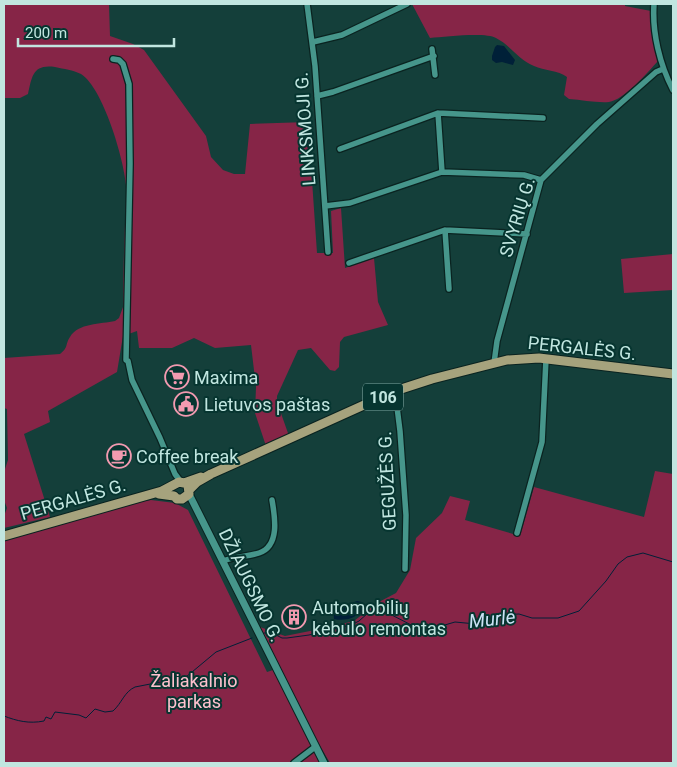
<svg xmlns="http://www.w3.org/2000/svg" width="677" height="767" font-family="Roboto,sans-serif">
<style>
.green{fill:#862547}
.water{fill:#002038}
.lines{fill:none;stroke-linecap:round;stroke-linejoin:round}
.stream{stroke:#002038;stroke-width:1}
.minor-casing{stroke:#0a2320;stroke-width:8}
.tertiary-casing{stroke:#0a2320;stroke-width:9}
.primary-casing{stroke:#0a2320;stroke-width:11}
.minor{stroke:#46968b;stroke-width:5.5}
.tertiary{stroke:#46968b;stroke-width:7}
.primary{stroke:#a6a37d;stroke-width:9}
.labels{text-anchor:middle;dominant-baseline:central;stroke-width:4;stroke-linejoin:round;paint-order:stroke}
.shield{fill:#063530;stroke:#89b1ab;stroke-width:1}
.shield-label{font-size:16px;font-weight:bold;fill:#c1e6e0}
.street-label{font-size:18px;fill:#c1e6e0;stroke:#063530}
.poi-label{font-size:18px;fill:#c1e6e0;stroke:#063530;text-anchor:start}
.park-label{font-size:18px;fill:#fec1ce;stroke:#063530}
.water-label{font-size:19px;font-style:italic;fill:#cce3f6;stroke:#063530}
</style>
<rect width="100%" height="100%" fill="#143f3a"/>
<path class="green" d="M4 4H109L110 36 133 44 144 50 206 136 211 157 223 170 234 174H245L250 124 308 122 317 253H333L331 211 341 208 345 268 374 258 378 302 388 325 344 337 340 342 339 367 335 371 330 370 311 348 298 350 277 396V402L289 436 266 446 255 413 256 387 251 345 215 348 194 338 172 348H139L137 331 123 336 117 372 48 411 50 422 24 434 50 517 4 528V516L7 508 4 500V472L8 460 7 409 4 408V358L60 354C69 347 65 344 70 337 78 323 101 324 115 321L119 318 123 307C123 279 124 251 125 223 125 210 127 197 126 185 124 159 103 88 81 74 73 70 64 69 55 67 33 64 32 76 28 94L20 98H4Z
M412 4H625V6L651 11 658 61C648 72 624 100 609 102 597 103 582 100 569 99L564 95 567 77C558 70 544 71 534 66 519 60 510 45 496 38 485 32 445 37 430 38Z
M673 254V290L624 293 621 259Z
M655 471 673 474V763H330L316 739 260 627 285 636 325 628 354 621 377 603 396 593 410 570 416 538 442 513 450 496 470 501 465 520 520 536 534 487 644 517Z
M151 500 175 503 188 510 267 672 273 670 320 763H4V539L138 502Z"/>
<path class="water" d="M497 45 504 46 515 60 513 65 502 62 496 63 492 60V56L495 47Z
M357 601 362 602 364 605C362 617 345 622 334 619L333 609Z"/>
<g class="lines">
<path class="stream" d="M264 633H272L282 638H287L309 635 351 625 359 621 368 613 375 611H384L419 629H431L455 622 476 624 498 615 519 614 532 618H558L579 611 606 581 618 564 627 557 643 553 673 562
M4 716C17 721 29 724 44 721L46 717 51 719 55 712 79 715 86 718 95 709 105 712 113 711C122 703 124 692 135 687L186 677 216 652 252 638"/>
<g class="minor-casing">
<path id="minor" d="M307 4 315 66 328 252
M654 4C652 33 660 65 673 90
M313 42 342 35 407 4
M432 49 435 75
M113 59 119 60 123 64 129 84 130 164 126 360 128 361 132 380 160 438 175 474 181 482
M317 96 333 92 434 56
M438 113 442 172
M340 149 438 113 543 118
M325 206 350 203 442 172 524 175 541 180
M445 230 449 289
M349 263 445 230 527 234
M494 363 497 341 541 180 597 124 656 72 663 69
M395 391 400 431 406 515 405 569
M517 533 542 442 546 359
M223 561C235 556 247 557 259 553 280 546 275 517 272 500
M294 763 315 747"/>
</g>
<g class="tertiary-casing">
<path id="tertiary" d="M189 494 324 763"/>
</g>
<g class="primary-casing">
<path id="primary" d="M189 490 197 482 211 474 395 391 432 379 507 360 539 358 673 374
M159 494 174 496 177 499H182L189 494 188 485
M4 536 162 491 179 482 184 483 201 477"/>
</g>
<use href="#minor" class="minor"/>
<use href="#tertiary" class="tertiary"/>
<use href="#primary" class="primary"/>
</g>
<defs>
<g id="supermarket-ring" transform="scale(1.25)"><circle r="9.5" fill="#063530" stroke="#f29ab0" stroke-width="1.5"/><path d="M-6-5.5h2.5l.6 2H6L4.5 2H-2.5L-4.4-4H-6ZM-1.5 3.2a1.3 1.3 0 1 0 .1 0ZM3 3.2a1.3 1.3 0 1 0 .1 0Z" fill="#f29ab0"/></g>
<g id="civic-ring" transform="scale(1.25)"><circle r="9.5" fill="#063530" stroke="#f29ab0" stroke-width="1.5"/><path d="M-.6-6.5H3V-4.5H.6V-3L4-1V1h2V6H-6V1h2V-1L-.6-3ZM-1.2 2.5V6h2.4V2.5Z" fill="#f29ab0"/></g>
<g id="cafe-ring" transform="scale(1.25)"><circle r="9.5" fill="#063530" stroke="#f29ab0" stroke-width="1.5"/><path d="M-5.5-4.5H6V0H3Q3 3.5 0 3.5H-2.5Q-5.5 3.5-5.5 0ZM3-3.2v2h1.7v-2ZM-6 4.5H4V6H-6Z" fill="#f29ab0"/></g>
<g id="building-ring" transform="scale(1.25)"><circle r="9.5" fill="#063530" stroke="#f29ab0" stroke-width="1.5"/><path d="M-4-6H4V6H1V3H-1V6H-4ZM-2.5-4.3h1.7v1.8h-1.7ZM.8-4.3h1.7v1.8H.8ZM-2.5-1h1.7V.8h-1.7ZM.8-1h1.7V.8H.8Z" fill="#f29ab0"/></g>
</defs>
<g fill-rule="evenodd">
<use href="#supermarket-ring" x="177" y="377"/>
<use href="#civic-ring" x="186" y="404"/>
<use href="#cafe-ring" x="119" y="456"/>
<use href="#building-ring" x="294" y="617"/>
</g>
<g class="labels">
<rect class="shield" x="363" y="383.5" width="40" height="27" rx="4"/>
<g class="shield-label">
<text x="383" y="397">106</text>
</g>
<g class="street-label">
<text transform="translate(305 129) rotate(-94)">LINKSMOJI G.</text>
<text transform="translate(517 217) rotate(-73)">SVYRIŲ G.</text>
<text transform="translate(582 348) rotate(6)">PERGALĖS G.</text>
<text transform="translate(387 481) rotate(-93)">GEGUŽĖS G.</text>
<text transform="translate(73 499) rotate(-16)">PERGALĖS G.</text>
<text transform="translate(251 585) rotate(64)">DŽIAUGSMO G.</text>
</g>
<g class="poi-label">
<text x="194" y="377">Maxima</text>
<text x="204" y="404">Lietuvos paštas</text>
<text x="136" y="456">Coffee break</text>
<text x="312" y="607">Automobilių<tspan x="312" dy="21">kėbulo remontas</tspan></text>
</g>
<g class="park-label">
<text x="194" y="680">Žaliakalnio<tspan x="194" dy="21">parkas</tspan></text>
</g>
<g class="water-label">
<text transform="translate(492 619) rotate(-6)">Murlė</text>
</g>
</g>
<rect width="677" height="767" fill="none" stroke="#c1e6e0" stroke-width="10"/>
<path d="M18 38v8h156v-8" fill="none" stroke="#c1e6e0" stroke-width="2.5"/>
<text x="25" y="38" font-size="15" fill="#c1e6e0" stroke="#063530" stroke-width="4" paint-order="stroke">200 m</text>
</svg>
